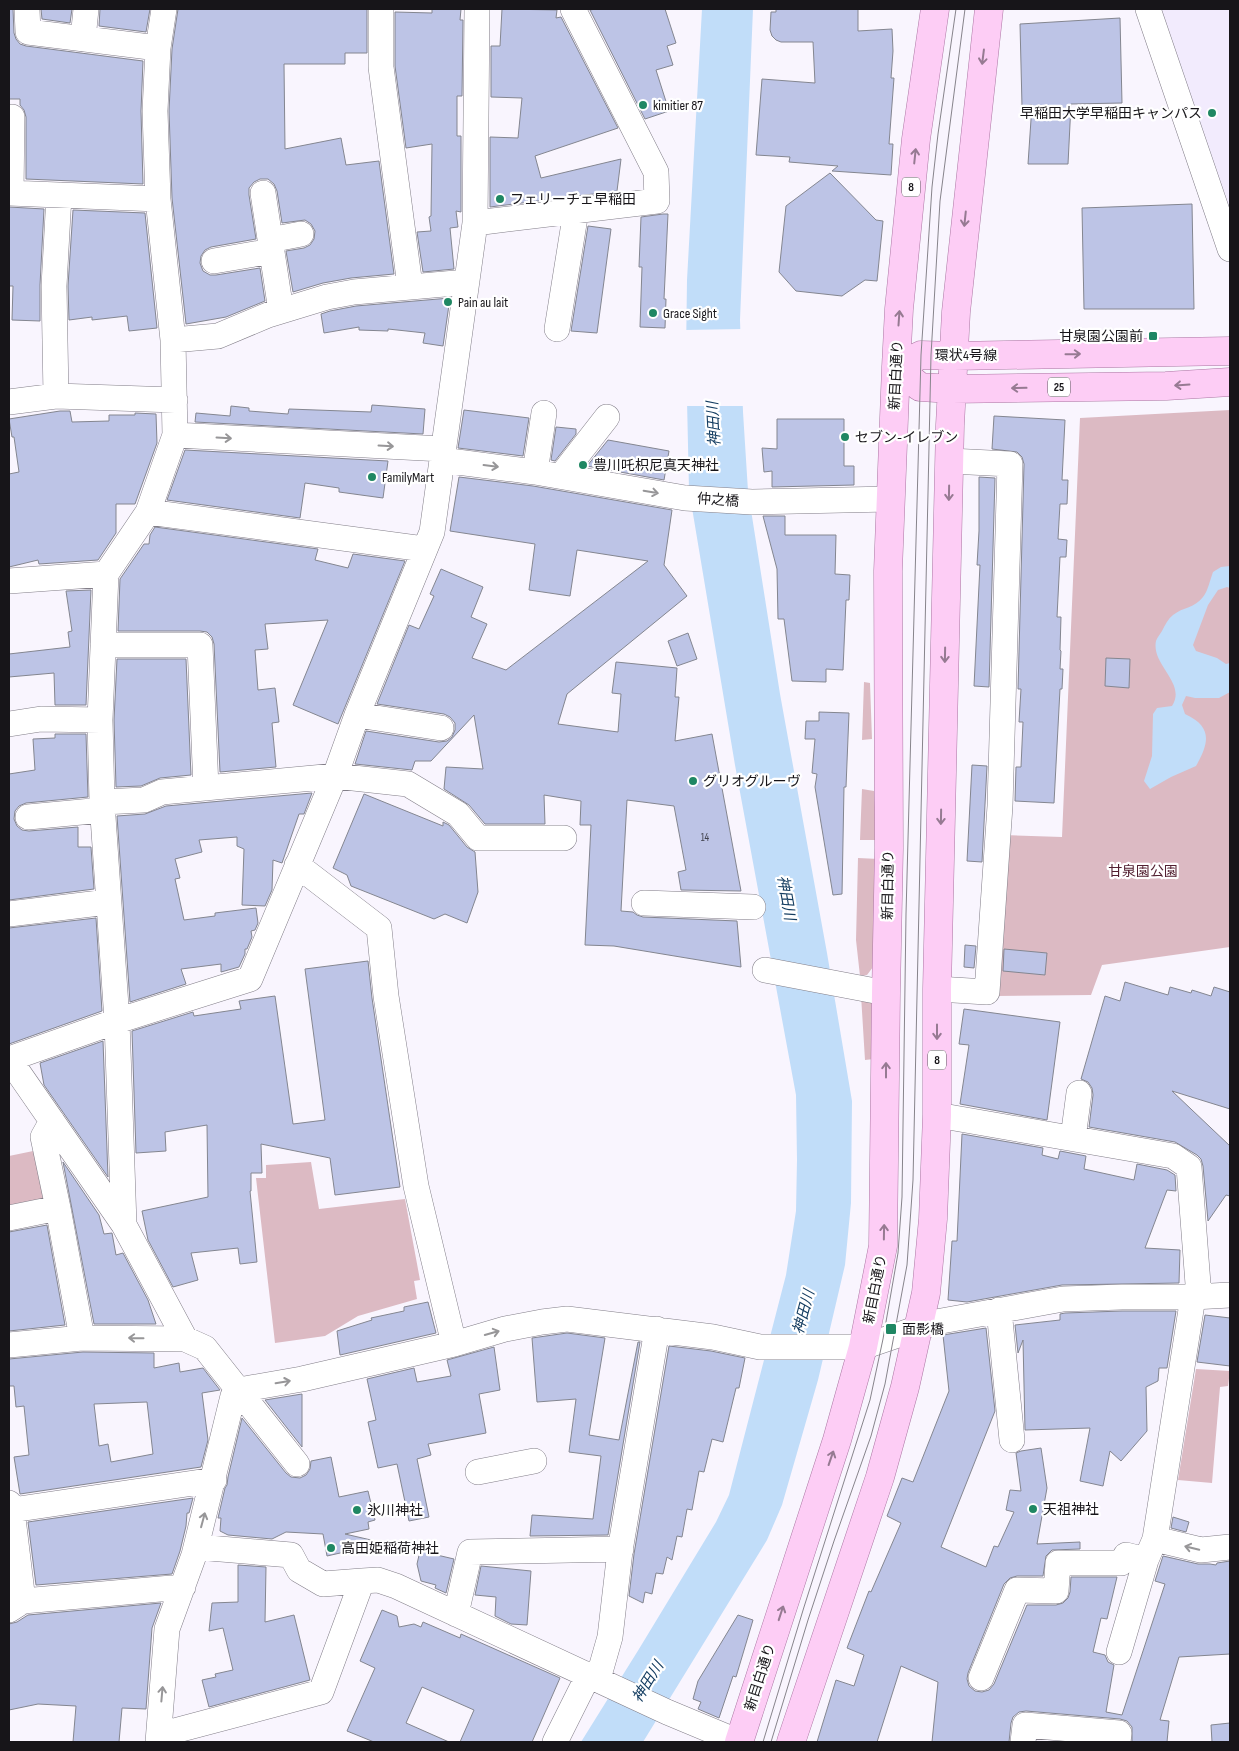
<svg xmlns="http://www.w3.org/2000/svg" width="1239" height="1751" font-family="'Sofia Sans Condensed','Noto Sans JP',sans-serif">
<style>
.built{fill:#f2ebfd}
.green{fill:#dcbac3}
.water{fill:#c1ddf9}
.pier{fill:#f9f5fe}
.building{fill:#bdc4e6;stroke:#848690;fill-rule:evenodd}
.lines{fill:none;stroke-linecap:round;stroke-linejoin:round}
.minor-casing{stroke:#827e88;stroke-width:26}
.major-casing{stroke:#ab77a3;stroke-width:29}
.minor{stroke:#fff;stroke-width:25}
.major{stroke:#fdcdf5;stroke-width:28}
.tram{stroke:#87848b;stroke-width:1}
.oneway{stroke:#967a92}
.oneway2{stroke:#979698}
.poi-dot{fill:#1f8763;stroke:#fff;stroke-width:2}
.labels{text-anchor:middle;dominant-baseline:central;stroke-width:4.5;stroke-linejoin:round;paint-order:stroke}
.number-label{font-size:11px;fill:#40414c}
.shield{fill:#fff;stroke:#5d5b5e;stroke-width:1}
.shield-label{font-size:12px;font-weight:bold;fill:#171519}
.poi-label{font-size:14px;fill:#171519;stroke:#fff;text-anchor:start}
.street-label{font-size:14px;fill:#171519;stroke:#fff}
.park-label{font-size:14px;fill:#532132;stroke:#fff}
.water-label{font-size:15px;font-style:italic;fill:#143d61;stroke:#fff}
</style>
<rect width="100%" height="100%" fill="#f9f5fe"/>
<path class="built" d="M1158 9H1230V218Z"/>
<path class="green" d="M1230 410V947L1102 965 1091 995 994 996 1004 835 1062 837 1080 418Z
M864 682 870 683 872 739 862 740Z
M862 789 874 791 877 840H860Z
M858 858 879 859 876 963 867 975 860 976 856 940Z
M861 995 874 1005V1059L865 1060Z
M38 1150 51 1206 9 1215V1156Z
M311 1162 319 1209 405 1199 420 1280 414 1281 417 1299 358 1316 325 1336 275 1343 256 1178H266V1165Z
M1196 1369 1230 1371 1228 1386 1220 1387 1212 1483 1178 1480Z"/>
<path class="water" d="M702 9H753L740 320 743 412 748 491 780 694 827 953 852 1101 851 1203 845 1265 818 1380 782 1505 767 1540 643 1742H581L639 1649 716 1522 729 1495 786 1275 796 1211 797 1160 796 1095 735 765 689 490 686 355 687 280Z
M1230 566V588L1227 587 1218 590 1208 605 1193 645 1196 651 1217 658 1226 664 1230 663V692L1219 698H1195L1186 696 1182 705 1185 714C1213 727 1209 743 1196 766L1171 777 1150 789 1144 781 1152 756 1153 714 1157 708 1172 706C1187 683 1151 665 1156 641 1157 638 1160 634 1162 631 1165 625 1168 619 1173 615 1183 607 1195 608 1203 597 1208 591 1210 580 1213 572L1221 567Z"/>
<path class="pier" d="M743 329 744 406H685L684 330Z"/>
<path class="building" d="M9 9H13L14 33 16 39 20 44 26 46 143 61 141 111 143 184 26 179V117L24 110 20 105V99H9Z
M41 9H72L70 23 42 19Z
M100 9H150L146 32 99 26Z
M178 9H367V53H345V64H284L285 149 341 138 346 165 379 161 394 274 351 278 323 283 293 292 286 251 304 248 310 245 314 239 315 231 311 224 305 220 282 223 277 191 274 184 268 179H260L254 182 249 188V195L256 239 211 247 205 250 201 256 200 263 203 271 210 275H216L260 268 265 301 226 317 186 324 172 198 169 111 172 49Z
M432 9H461L460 20H463L462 96H457V136H461V212L456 211 458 227 450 228 454 269 423 272 417 232 431 231 429 217 431 216 432 144 406 148 395 66V12L432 13Z
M502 9 557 10 556 18 561 17 618 128 535 156 541 178 621 159 617 191 490 207V137L518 138 522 98 491 97V46H500Z
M596 9H665L676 43 667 46 673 65 656 70 669 111 645 119 590 10Z
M776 9H858V31L892 29 893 51 891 78H894L889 144H893L891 175 832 171 838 166 789 162 790 157 756 155 762 79 815 83 813 42H781L776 40 772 36 770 30 771 12H776Z
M1120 18 1122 103 1071 104 1068 164H1028L1032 105 1022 106 1020 24Z
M830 173 876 220 883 221 877 281 865 280 842 296 796 291 779 272 786 206Z
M1192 204 1194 309H1084L1082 208Z
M9 207 44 209 40 285V321L12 320 13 286H9Z
M73 210 145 213 157 328 129 331 127 316 92 320V317L69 320 68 286Z
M663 214H668L664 299H666L665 328 640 327 642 267H639L641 217Z
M588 226 611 229 597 333 571 331Z
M450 298 443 346 423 343 425 333 388 329V331L359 330V327L324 333 321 314 330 311 356 306Z
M372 405 425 409 423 434 195 422 196 413 230 416 231 406 249 408V411L288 414 289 409 371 412Z
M464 410 529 418 523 456 458 448Z
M60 411H70L72 422 109 421V415H135V413L156 414 157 443 135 504H116V533L98 560 39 564 38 560 9 567V474L19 472 14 437H12L9 419Z
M994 416 1065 420 1062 480H1068L1067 504H1060L1058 539 1067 540 1066 557H1060L1057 617H1061L1060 650 1061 651 1060 669H1063L1062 689H1060L1054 803 1015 801 1016 767H1021L1023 722H1019L1021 689H1018L1024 464 1022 457 1017 452 992 449Z
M777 419H844V466H854V485L772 487V471L764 472 762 448 777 449Z
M556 427 576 429V434L555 461 551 460Z
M608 440 669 451 664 480 587 466Z
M185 450 388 461 383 498 339 492V488L305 483 300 518 167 500Z
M459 477 533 486 672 510 664 565 687 596 567 694 558 724 618 732 621 694 612 693 616 662 677 668 675 697H679L675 741 712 734 741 891 681 890 678 872 686 870 674 806 627 800 621 911 633 912 637 915 643 917 737 921 741 967 614 946 585 945 591 825H580L581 801 544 795 545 824H485L469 805 444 789 446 767 483 769 474 715 431 761H415L412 770 355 764 366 731 439 742 447 741 452 737 455 730V723L450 717 444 714 377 704 409 625 419 629 434 596 430 594 441 569 483 587 471 617 487 624 472 658 506 670 648 561 577 550 570 596 529 590 535 544 450 531Z
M979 477 995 478 989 687 974 686 980 565H977L979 531Z
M763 516H785V535H836L835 574 850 575 849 600H846L843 670 826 669V682L792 681 784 619H778L777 569Z
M155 527 318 549 315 560 348 568 353 554 405 561 338 724 293 705 328 620 265 624 268 649 255 650 258 690 275 688 279 722 272 723 276 767 220 772 214 644 212 637 207 632 200 631H118L120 579 144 544H149L150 535Z
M91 590 86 705H55L54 673 9 677V654L70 647 68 632 72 631 66 591Z
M688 633 697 659 677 666 668 641Z
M1106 658 1130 659 1129 688 1105 686Z
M117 659H186L191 775 160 778 141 786 116 787 114 720Z
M819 712 849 713 846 787H844L842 894 833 895 815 787 817 774 812 773 815 739H805L806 721H819Z
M55 734H86L88 797 26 803 19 806 15 811 14 819 17 826 22 830 29 831 78 827V847H91L94 889 9 900V774L35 770 33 739 55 738Z
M972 765 987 766 982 862 967 861Z
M312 793 304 814H299L282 863 273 860 272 890 265 906 242 905 244 849 237 846V837L199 840 202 852 175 859 180 878 175 879 184 920 215 916V913L256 908 258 923 255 930 251 931 252 937 247 949H245V954L239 967 221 972V964L181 969 186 984 130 1002 117 816 145 814 166 806Z
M364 794 443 826V822L449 825 467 847 475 852 478 892 467 923 445 914 434 919 351 886 347 875 333 868Z
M96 918 102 1011 9 1044V928Z
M965 945 976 946 974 968 964 967Z
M1004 949 1047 953 1045 975 1003 971Z
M368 961 372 998 400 1187 335 1195 330 1158 261 1144 262 1173H251V1191H250L257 1262 240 1264 238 1248 191 1253 198 1280 173 1287 148 1240 142 1211 208 1197 207 1125 165 1132 166 1151 136 1153 132 1031 193 1012 194 1016 241 1009 239 1001 275 996 293 1124 325 1120 305 969Z
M1125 982 1168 995 1170 987 1191 993 1192 990 1211 996 1214 987 1230 992V1109L1172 1091 1230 1146V1196L1226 1195 1208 1221 1203 1166 1201 1159 1197 1155 1175 1142 1089 1127 1093 1095 1092 1088 1088 1082 1081 1079 1105 996 1120 1001Z
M964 1009 1060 1022 1047 1120 960 1104 969 1045 959 1044Z
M103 1041 108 1177 44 1085 40 1063Z
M962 1134 1043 1148 1042 1155 1058 1159 1060 1151 1086 1156 1084 1169 1134 1180 1137 1164 1167 1170 1175 1175 1176 1191 1167 1190 1145 1248 1180 1250 1179 1283 1062 1285 967 1302 948 1300 952 1241H957Z
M63 1162 99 1215 104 1234 112 1233 116 1255 123 1253 148 1300 156 1324H94Z
M47 1225 65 1325 9 1331V1232Z
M428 1302 436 1333 340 1355 337 1331 372 1320 371 1318 404 1311V1307Z
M1122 1311H1176L1167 1368H1159L1158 1381 1146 1387 1147 1431 1121 1461 1110 1451 1103 1486 1080 1481 1090 1428 1025 1430 1023 1340 1018 1353 1015 1325 1060 1320V1314L1065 1313Z
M1205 1315 1230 1318V1366L1197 1362Z
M986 1328 995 1411 941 1547 986 1567 994 1546 998 1547 1014 1512 1006 1510 1010 1490 1021 1491 1016 1453 1021 1451 1041 1448 1047 1488 1037 1544 1080 1542V1549L1052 1550 1046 1556 1043 1576H1017L1010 1578 1004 1584 968 1673 967 1679 969 1686 975 1691 982 1692 989 1690 994 1684 1027 1605H1056L1063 1603 1068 1598 1070 1592 1071 1577H1117L1107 1619 1101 1618 1093 1652 1105 1655 1108 1662 1114 1665 1106 1712 1122 1715 1165 1584 1155 1581 1163 1556 1198 1564H1210L1216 1565 1217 1563 1230 1561V1654L1179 1657 1160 1720 1169 1721 1167 1742H1132V1727L1127 1721 1120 1719 1026 1711 1019 1712 1013 1717 1011 1723 1009 1742H932L938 1682 901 1666 877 1742H817L836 1680 854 1686 864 1655 847 1648 869 1591 871 1592 901 1523 887 1516 902 1478 913 1482 949 1391 943 1335Z
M567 1333 605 1338 589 1435 619 1440 638 1342H640L608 1535 530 1536 532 1515 593 1519 601 1456 569 1452 576 1399 537 1402 532 1338Z
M669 1346 711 1351 745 1358 739 1388H736L723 1442 712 1439 704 1472 699 1471 692 1510 687 1509 682 1537 677 1536 672 1560 667 1557 663 1574 656 1573 652 1594 645 1592 643 1603 629 1596 634 1554Z
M494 1347 500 1390 479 1394 486 1433 428 1444 431 1455 417 1459 429 1517 409 1521 397 1464 378 1468 368 1422 376 1420 367 1379 414 1368 417 1382 451 1376 447 1360Z
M83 1352 154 1353V1368L179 1363 180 1372 203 1368 220 1390 202 1393 208 1440 201 1467 20 1494 14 1457 29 1455 24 1406 16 1407 14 1386H9V1359ZM147 1402 153 1454 111 1462 108 1444 99 1446 94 1404Z
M302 1394V1447L265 1400Z
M242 1418 286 1473 291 1477 300 1478 306 1475 310 1469 311 1461 331 1457 339 1497 368 1491 375 1520 368 1522 369 1529 345 1534 384 1543 327 1556 323 1534 286 1532 272 1539 228 1535 220 1531 221 1518H218L225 1488 227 1485 228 1477Z
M193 1498 189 1513H187L186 1526 180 1551 172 1574 36 1585 28 1522Z
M1173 1517 1189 1522 1186 1532 1171 1528Z
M420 1551 454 1559 446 1593 435 1588 436 1585 421 1581 417 1564Z
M238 1565 266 1567 265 1622 294 1615 310 1680 209 1707 202 1680 216 1677 215 1674 233 1670 223 1628 209 1631 212 1603 238 1602Z
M481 1566 531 1571 527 1625 511 1624 495 1616 496 1597 475 1595Z
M161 1603 152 1628 146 1709 122 1708 119 1742H73L76 1706 38 1704 9 1710V1624L17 1622 28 1615Z
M382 1610 397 1616 399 1627 414 1624 421 1627 423 1622 460 1638 461 1634 560 1678 532 1742H460L474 1710 422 1687 406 1723 449 1742H374L347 1731 375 1668 360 1661Z
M738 1615 753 1620 736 1677 733 1676 719 1718 698 1709 701 1702 693 1699 698 1681Z
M1230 1723V1742H1212L1211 1725Z"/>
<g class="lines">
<g class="minor-casing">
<path id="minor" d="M27 9 28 32 158 48
M164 9 158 48 155 111 158 199 173 340 175 435 148 512 106 574 100 720 102 802 117 1021 124 1225 185 1339 205 1348 297 1464
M381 9V67L410 286
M1148 9 1230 249
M83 39 86 9
M9 193 158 199
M11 193 12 117
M263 193 281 311
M475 223 657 201 656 172 573 9
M270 240 301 234
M214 261 272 251
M557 329 576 211
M173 340 218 336 268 315 327 297 354 292 467 282
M56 396 54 286 59 195
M9 402 56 396 175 400
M175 435 443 449
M442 460 535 472 685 498 752 502 890 499
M535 472 544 413
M561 476 607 417
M148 512 424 549
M9 581 106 574
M103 645H200L206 788
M357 715 441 728
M9 724 41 719 100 720
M102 802 144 800 162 792 335 776 408 784 458 814 478 838H564
M28 817 103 810
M297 865 379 928 386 996 416 1186 454 1344
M644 903 753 907
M9 914 108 902
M765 970 886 993
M937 989 987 992 1000 806 1010 464 950 461
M9 1059 117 1021 250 979 335 776 357 715 432 532 475 223 477 9
M9 1059 124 1225
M937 1115 1173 1156 1189 1167 1199 1297
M52 1121 43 1137 58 1208 82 1338
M1073 1138 1079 1093
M9 1218 58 1208
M999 1310 1012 1440
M9 1345 82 1338 185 1339
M478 1472 534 1461
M9 1503 12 1510 23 1601
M12 1510 214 1480
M1155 1539 1201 1550 1230 1547
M197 1547 291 1555 299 1570 323 1584 362 1581
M9 1610 23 1601 183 1587
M456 1614 470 1552 621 1549
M1119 1652 1146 1560 1155 1539 1193 1297
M981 1678 1017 1590 1056 1591 1058 1563H1121L1126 1555 1146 1560
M598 1679 610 1637 620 1551 657 1329
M159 1735 321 1692 362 1581 378 1580 396 1586 667 1712 739 1742
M158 1742 167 1629 194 1555 233 1396 239 1390 302 1379 454 1344 505 1329 542 1322 567 1319 713 1337 760 1347H863L936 1322 1063 1299 1122 1297H1193L1230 1295
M555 1742 589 1674
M1023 1742 1025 1725 1119 1733 1118 1742"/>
</g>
<g class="major-casing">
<path id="major" d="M896 367 920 387 952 389 1166 386 1230 382
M896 367 921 355 954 356 1230 351
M739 1742 837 1440 863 1347 883 1246 886 993 889 848 888 571 896 367 899 309 916 139 935 9
M791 1742 880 1477 905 1387 926 1293 933 1219 937 1115V989L950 425 956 312 989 9"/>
</g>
<use href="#minor" class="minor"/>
<use href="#major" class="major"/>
<path class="tram" d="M763 1742 804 1607 870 1400 883 1339 898 1253 902 1197 906 914 921 355 932 187 938 134 956 9
M771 1742 808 1620 834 1541 871 1436 885 1384 907 1265 913 1180 931 355 940 201 965 9"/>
</g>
<defs><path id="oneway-shaft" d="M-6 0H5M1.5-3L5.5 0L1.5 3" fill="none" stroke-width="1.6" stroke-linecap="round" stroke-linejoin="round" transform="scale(1.25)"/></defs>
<g class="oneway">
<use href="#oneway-shaft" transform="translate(983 57) rotate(97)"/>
<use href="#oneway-shaft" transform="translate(915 156) rotate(-84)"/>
<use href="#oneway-shaft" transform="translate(965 219) rotate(96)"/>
<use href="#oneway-shaft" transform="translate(899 318) rotate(-86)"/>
<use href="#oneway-shaft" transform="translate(1073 354) rotate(-1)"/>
<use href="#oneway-shaft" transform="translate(1182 385) rotate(176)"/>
<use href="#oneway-shaft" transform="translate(1019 388) rotate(179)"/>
<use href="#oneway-shaft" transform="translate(949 493) rotate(91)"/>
<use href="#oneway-shaft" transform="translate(945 655) rotate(91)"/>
<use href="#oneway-shaft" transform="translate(941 817) rotate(91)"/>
<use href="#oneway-shaft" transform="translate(937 1032) rotate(90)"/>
<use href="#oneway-shaft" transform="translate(886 1070) rotate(-90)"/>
<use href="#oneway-shaft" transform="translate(884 1232) rotate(-89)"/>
<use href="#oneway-shaft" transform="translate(831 1458) rotate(-71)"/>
<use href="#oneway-shaft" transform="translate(781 1613) rotate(-72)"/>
</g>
<g class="oneway2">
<use href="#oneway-shaft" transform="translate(224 438) rotate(3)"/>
<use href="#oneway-shaft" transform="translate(386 446) rotate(3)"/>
<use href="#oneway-shaft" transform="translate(491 466) rotate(7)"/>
<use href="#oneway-shaft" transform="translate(651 492) rotate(10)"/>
<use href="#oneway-shaft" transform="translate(492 1333) rotate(-16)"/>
<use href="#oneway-shaft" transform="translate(136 1338) rotate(-179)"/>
<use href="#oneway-shaft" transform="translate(283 1382) rotate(-9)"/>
<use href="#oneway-shaft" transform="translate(203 1520) rotate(-75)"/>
<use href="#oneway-shaft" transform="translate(1192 1548) rotate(-166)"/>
<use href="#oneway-shaft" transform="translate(162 1694) rotate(-85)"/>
</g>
<g class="poi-dot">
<circle cx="643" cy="105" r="5"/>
<circle cx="1212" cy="113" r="5"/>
<circle cx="500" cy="199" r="5"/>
<circle cx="448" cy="302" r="5"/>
<circle cx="653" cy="313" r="5"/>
<rect x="1148" y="331" width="10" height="10" rx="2.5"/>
<circle cx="845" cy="437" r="5"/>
<circle cx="583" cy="465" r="5"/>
<circle cx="372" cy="477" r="5"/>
<circle cx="693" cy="781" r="5"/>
<rect x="885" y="1323" width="12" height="12" rx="2.5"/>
<circle cx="1033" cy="1509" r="5"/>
<circle cx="357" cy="1510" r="5"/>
<circle cx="331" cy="1548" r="5"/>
</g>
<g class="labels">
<g class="number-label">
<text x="705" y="837">14</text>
</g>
<g class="shield">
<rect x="902" y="177.5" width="18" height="19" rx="4"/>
<rect x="1048" y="377.5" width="22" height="19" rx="4"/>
<rect x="928" y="1050.5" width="18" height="19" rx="4"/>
</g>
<g class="shield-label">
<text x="911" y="187">8</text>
<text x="1059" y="387">25</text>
<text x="937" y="1060">8</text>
</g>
<g class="poi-label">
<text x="653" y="105">kimitier 87</text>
<text x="1202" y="113" text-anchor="end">早稲田大学早稲田キャンパス</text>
<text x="510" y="199">フェリーチェ早稲田</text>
<text x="458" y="302">Pain au lait</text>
<text x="663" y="313">Grace Sight</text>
<text x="1143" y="336" text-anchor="end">甘泉園公園前</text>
<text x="855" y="437">セブン-イレブン</text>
<text x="593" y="465">豊川吒枳尼真天神社</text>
<text x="382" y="477">FamilyMart</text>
<text x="703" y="781">グリオグルーヴ</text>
<text x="902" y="1329">面影橋</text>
<text x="1043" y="1509">天祖神社</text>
<text x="367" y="1510">氷川神社</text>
<text x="341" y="1548">高田姫稲荷神社</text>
</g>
<g class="street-label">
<text x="966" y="355">環状4号線</text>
<text transform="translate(896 375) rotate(-87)">新目白通り</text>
<text transform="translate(718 500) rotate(4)">仲之橋</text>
<text transform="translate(888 885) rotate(-89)">新目白通り</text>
<text transform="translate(875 1289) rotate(-79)">新目白通り</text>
<text transform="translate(760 1677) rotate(-72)">新目白通り</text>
</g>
<g class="park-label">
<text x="1143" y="871">甘泉園公園</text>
</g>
<g class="water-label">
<text transform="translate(714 424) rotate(-93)">神田川</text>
<text transform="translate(786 898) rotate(80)">神田川</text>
<text transform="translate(804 1312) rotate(-75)">神田川</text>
<text transform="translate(648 1682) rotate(-58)">神田川</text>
</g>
</g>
<rect width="1239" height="1751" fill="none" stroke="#171519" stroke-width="20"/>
</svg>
